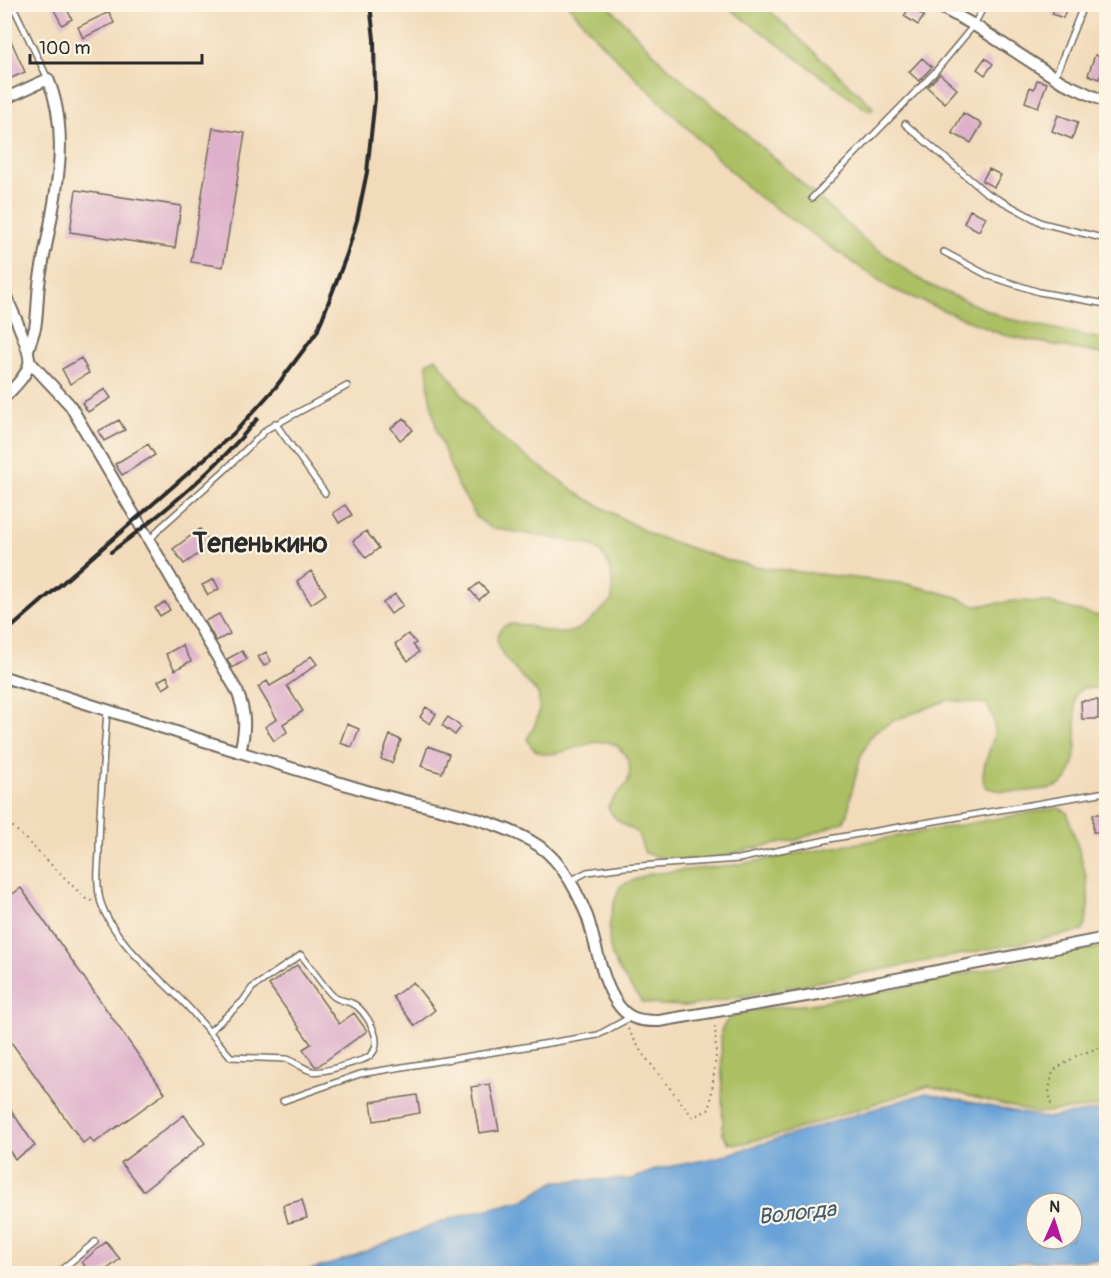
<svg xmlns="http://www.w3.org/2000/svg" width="1111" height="1278" font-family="Pangolin,sans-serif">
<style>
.green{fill:#acbf63;stroke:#6c7547;stroke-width:1.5}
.water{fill:#67a2d8;stroke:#496682;stroke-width:1.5;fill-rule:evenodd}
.building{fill:#deb1cb}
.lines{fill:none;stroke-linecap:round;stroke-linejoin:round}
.service-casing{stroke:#71695d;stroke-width:8}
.minor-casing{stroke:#71695d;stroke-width:14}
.path{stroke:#71695d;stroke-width:2;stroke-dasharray:1.5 4.5;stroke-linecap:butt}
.service{stroke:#fff;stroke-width:5}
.minor{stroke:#fff;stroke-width:10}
.rail{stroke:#2b2b2b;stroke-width:4}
.labels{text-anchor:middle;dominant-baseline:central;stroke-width:4.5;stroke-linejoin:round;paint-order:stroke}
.water-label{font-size:22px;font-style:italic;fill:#435b70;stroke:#fcf5e5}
.district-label{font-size:27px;font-weight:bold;fill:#2b2b2b;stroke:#fcf5e5}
</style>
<rect width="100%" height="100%" fill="#fcf5e5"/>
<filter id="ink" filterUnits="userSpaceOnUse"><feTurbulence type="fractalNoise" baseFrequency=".0167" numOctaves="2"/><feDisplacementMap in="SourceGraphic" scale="12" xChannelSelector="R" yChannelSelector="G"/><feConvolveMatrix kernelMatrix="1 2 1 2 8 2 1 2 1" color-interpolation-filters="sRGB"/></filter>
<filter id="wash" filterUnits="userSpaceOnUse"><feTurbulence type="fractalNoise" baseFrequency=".008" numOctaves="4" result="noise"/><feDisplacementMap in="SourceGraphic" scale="24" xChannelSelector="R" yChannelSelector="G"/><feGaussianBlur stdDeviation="1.35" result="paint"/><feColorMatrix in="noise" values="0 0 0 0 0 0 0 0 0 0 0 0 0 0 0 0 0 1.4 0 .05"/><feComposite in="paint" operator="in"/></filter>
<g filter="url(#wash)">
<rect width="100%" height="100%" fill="#f2dbbb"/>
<path class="green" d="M568 5H608L663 63 781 164 867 242 927 284 1005 318 1106 340V355L1003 335 890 288 752 192 599 41Z
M725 5H760L769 10 871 105 873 110H867Z
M436 358 478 416 508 444 582 496 652 535 726 560 765 568 908 584 957 597 975 606 1015 601 1046 602 1106 618V688H1081L1075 696C1075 719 1082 767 1063 783 1056 789 1045 789 1036 790 1019 793 1001 792 985 787 977 764 998 745 994 721 993 716 989 709 987 704L948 700 893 721 876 731 870 738 861 756 851 794 848 814 843 822 797 840 750 849 713 859 673 861 645 853 637 832C624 825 614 821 608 807 613 796 625 789 628 781 631 770 631 759 622 751 619 748 616 744 611 743 586 734 542 775 527 739 537 723 542 712 538 693 526 680 483 645 502 628 505 625 509 624 514 624 530 624 548 635 564 633 583 632 599 612 612 600 614 577 611 553 588 544L491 528 477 518 457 484 437 431 429 393 427 363Z
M1058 808 1067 812C1078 850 1098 892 1083 931L691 1006 660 1005 642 1002C631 987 616 970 611 952 606 931 612 906 620 886L648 874 734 865Z
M1106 947V1106L1036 1113 929 1086 782 1134 739 1144 729 1143 723 1135 721 1030 726 1022 734 1016 753 1010 811 1004 923 984 1051 954Z"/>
<path class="water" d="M926 1093 1046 1118 1106 1109V1260L1009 1262 993 1274 299 1273 338 1262 452 1218 524 1200 556 1181 632 1179 658 1169 719 1157ZM1036 1203H1072V1239H1036Z"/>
<g id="blocks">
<path class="building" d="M51 4H64L72 19 62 25Z
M1056 4H1068L1063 18 1052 14Z
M910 7 924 16 918 25 904 16Z
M109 12 114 23 83 38 78 27Z
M4 25 25 72 9 79 4 69Z
M1095 55 1107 59 1099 79 1088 75Z
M922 58 932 67 919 81 909 72Z
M985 58 993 64 985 75 977 69Z
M940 74 957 89 945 103 927 87Z
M1037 80 1047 83 1038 107 1025 102 1030 87 1034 89Z
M963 113 982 124 971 143 952 133Z
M1058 115 1078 122 1072 139 1052 131Z
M213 128 245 133 223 267 191 262Z
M989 169 1001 175 994 187 982 181Z
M76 190 181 206 175 248 70 232Z
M970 210 986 217 979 231 964 223Z
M81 358 89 373 70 384 62 369Z
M105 389 111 398 88 412 82 403Z
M404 418 413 430 400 440 391 428Z
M119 420 125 430 104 441 98 431Z
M148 444 155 455 122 475 115 464Z
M345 505 352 515 339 523 333 513Z
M200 529 211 545 184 564 173 549Z
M366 531 379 548 366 558 353 541Z
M311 571 326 594 311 604 297 581Z
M214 579 219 589 208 595 202 585Z
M479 583 488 592 479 600 470 590Z
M395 594 403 605 391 614 383 603Z
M165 602 170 610 160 616 155 608Z
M219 614 230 634 216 641 205 621Z
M408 634 416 643 413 645 419 652 408 661 395 644Z
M182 645 191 661 175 670 166 654Z
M242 651 247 659 232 668 227 659Z
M266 652 271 661 264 666 258 657Z
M311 656 317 664 287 686 303 711 283 724 287 732 274 741 265 727 277 719 258 687 267 681 270 686 294 672 293 671Z
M167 676 171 684 163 689 158 681Z
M1098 700V719H1082L1081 701Z
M426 707 436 714 430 724 420 717Z
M448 717 461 727 455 735 442 725Z
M347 724 359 729 352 747 340 743Z
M390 735 401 740 392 763 381 759Z
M428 746 449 754 442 773 421 766Z
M1093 814H1107V832H1093Z
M21 888 165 1093 94 1143 90 1138 83 1143 4 1032V900Z
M297 965 339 1024 354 1013 367 1031 318 1066H315L303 1049 311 1044 269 985Z
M413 982 435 1010 415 1026 393 997Z
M490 1084 499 1130 479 1133 471 1087Z
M417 1095 420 1113 374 1121 371 1102Z
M11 1110 35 1146 15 1159 4 1143V1114Z
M184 1115 205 1143 143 1191 121 1163Z
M302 1200 307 1218 288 1223 283 1205Z
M106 1242 120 1259 101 1274H91L82 1262Z"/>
</g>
</g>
<g filter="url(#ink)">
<use href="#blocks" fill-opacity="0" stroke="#71695d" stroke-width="1.5"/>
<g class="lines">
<g class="service-casing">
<path id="service" d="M12 4 48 79
M1055 77 1084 4
M905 124 985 192 1042 223 1106 239
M812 198 935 72 974 25 985 4
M944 252 989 276 1039 292 1106 304
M275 423 325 493
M150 540 160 528 225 470 267 429 347 386
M107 710C104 758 99 805 99 853 98 869 96 887 101 903 114 943 161 978 189 1008 203 1024 217 1041 231 1057L287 1059C296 1062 303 1069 312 1071 322 1074 351 1063 362 1060 389 1051 371 1019 358 1007 351 1000 339 1002 333 996 321 984 312 968 301 955L252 988 243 1001 209 1032
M570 881 587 872 625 867 739 859 835 838 1106 792
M283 1101 360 1074 598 1035 631 1017
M56 1274 95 1242"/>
</g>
<g class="minor-casing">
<path id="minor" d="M935 4 974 25 1062 82 1106 102
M4 99 48 79C74 142 51 213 40 278 37 294 38 312 35 328 33 335 30 343 28 350
M4 292C10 306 32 351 29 364 26 377 13 388 4 398
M30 362 70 405 237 691C246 713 246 729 240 752
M4 677C125 716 246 755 367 791 421 807 483 814 531 841 559 856 576 888 587 916 597 944 604 1003 632 1017 640 1021 650 1021 659 1021L824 993 1106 938"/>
</g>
<path class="path" d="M4 818 86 899 92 901
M628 1029 642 1053 693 1117 710 1109 716 1055 715 1022
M1051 1104 1049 1090 1053 1071 1076 1056 1106 1045"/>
<use href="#service" class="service"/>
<use href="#minor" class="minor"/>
<path class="rail" d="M111 552C163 513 216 470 257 419
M4 634 233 434 275 388 317 332 347 254 357 220 367 172 375 98 374 39 370 4"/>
</g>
</g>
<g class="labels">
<g class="water-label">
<text transform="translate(797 1213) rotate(-6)">Вологда</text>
</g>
<g class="district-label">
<text x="260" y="543">Тепенькино</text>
</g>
</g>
<rect width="1111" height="1278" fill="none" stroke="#fcf5e5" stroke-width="24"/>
<g transform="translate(1054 1221) rotate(3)"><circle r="28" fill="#fcf5e5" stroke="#a8a49b" stroke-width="1.5"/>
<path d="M0-4.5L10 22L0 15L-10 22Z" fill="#b5179e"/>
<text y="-9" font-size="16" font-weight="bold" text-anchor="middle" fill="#2b2b2b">N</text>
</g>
<path d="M30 54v9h172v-9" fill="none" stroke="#2b2b2b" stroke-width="3"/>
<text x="39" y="54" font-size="18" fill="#2b2b2b" stroke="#fcf5e5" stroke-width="4.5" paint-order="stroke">100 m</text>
</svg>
